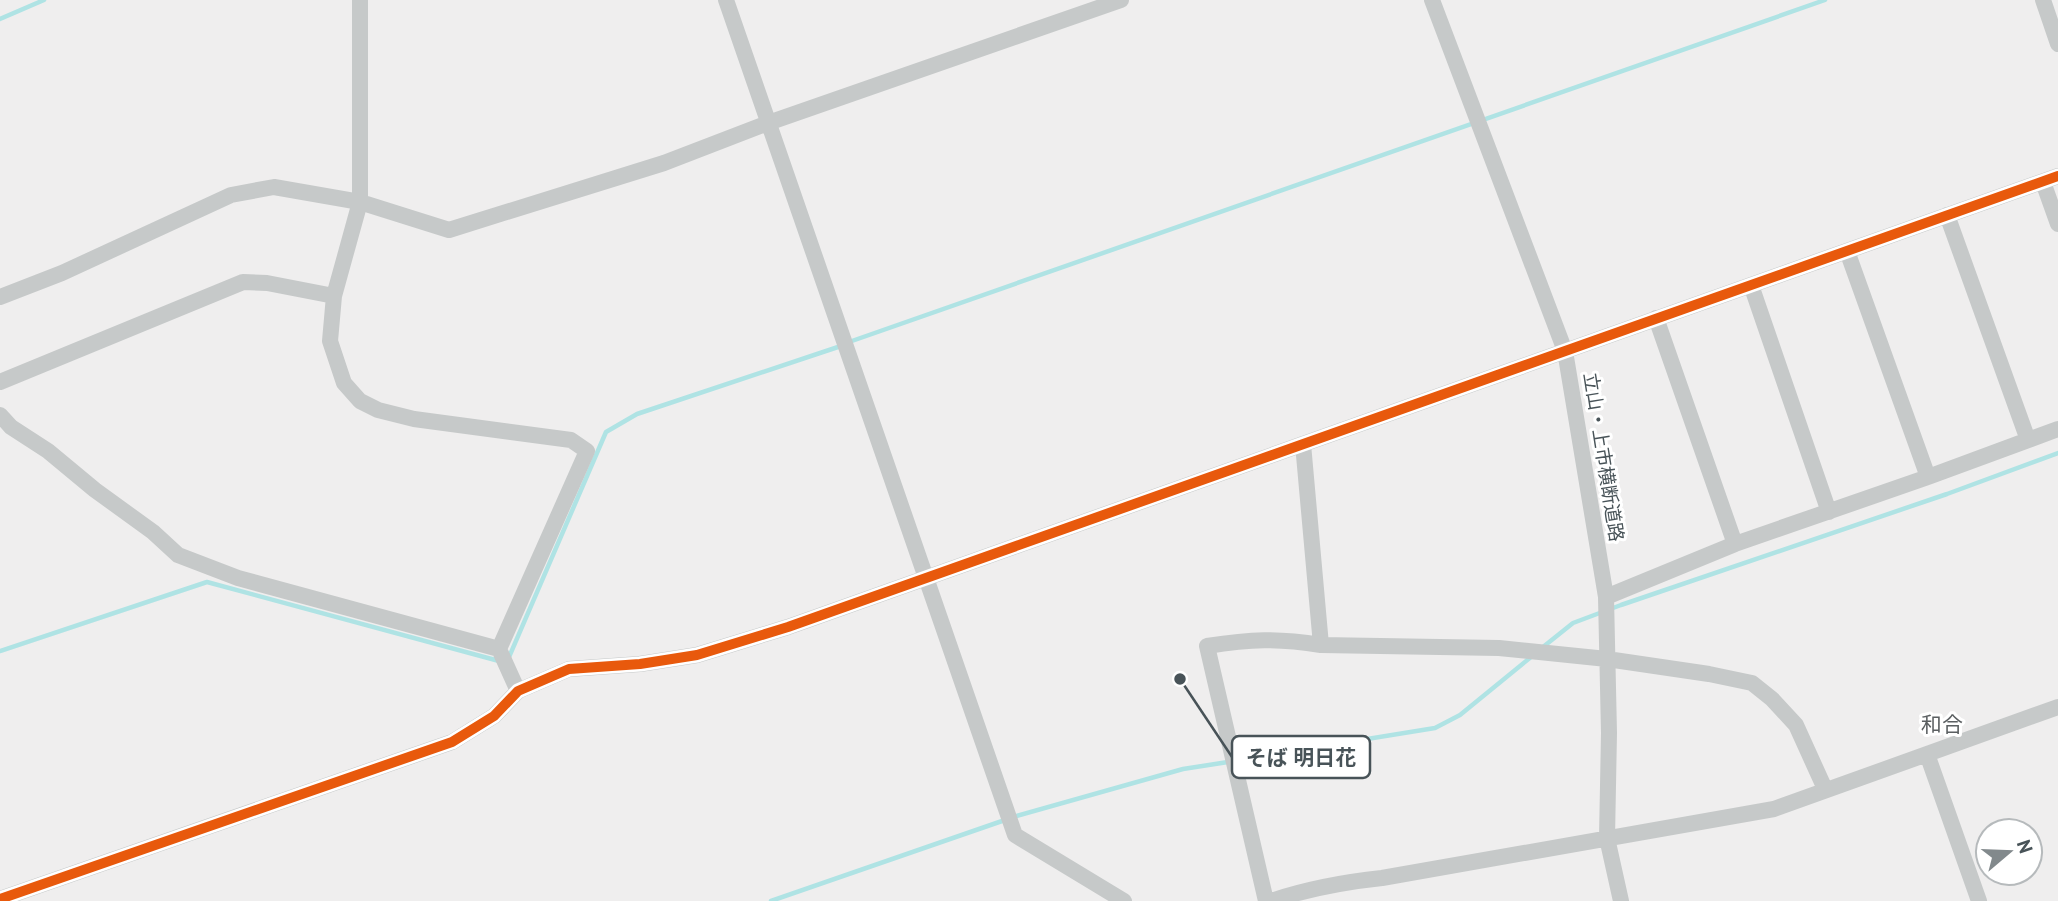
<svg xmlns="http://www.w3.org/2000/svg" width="2058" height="901" font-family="'PT Sans','Noto Sans JP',sans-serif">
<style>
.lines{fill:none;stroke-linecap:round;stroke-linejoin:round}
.stream{stroke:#afe3e4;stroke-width:4.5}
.minor{stroke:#c6c9c9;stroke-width:16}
.cycleway-casing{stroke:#fff;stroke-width:15}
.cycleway{stroke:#e8590c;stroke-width:10}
.labels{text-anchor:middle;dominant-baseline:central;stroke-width:6;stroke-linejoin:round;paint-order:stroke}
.street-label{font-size:19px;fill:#485358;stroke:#fff}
.neighbourhood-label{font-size:21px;fill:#5b5f61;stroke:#fff}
.leader{fill:none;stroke:#485358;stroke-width:2.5}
.callout-dot{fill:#485358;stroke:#fff;stroke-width:2.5}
.callout{fill:#fff;stroke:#485358;stroke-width:2.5}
.callout-label{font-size:21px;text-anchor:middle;font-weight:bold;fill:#485358}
</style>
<rect width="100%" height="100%" fill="#efeeee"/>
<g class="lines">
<path class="stream" d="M0 19 44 0
M849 342 1825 0
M1543 647 1573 623 1621 605 1947 494 2058 453
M0 651 207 582 499 661
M507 658 509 657 606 432 637 414 841 346
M1237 760 1435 728 1460 715 1531 657
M1013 817 1183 769 1228 762
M771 901 1005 820"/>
<path class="minor" d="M360 0V202L334 296 330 341 344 383 360 401 378 410 414 419 571 440 587 451 499 649 518 691
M726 0 1015 835 1124 901
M1432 0 1565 351 1606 597 1609 733 1607 838 1621 901
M2043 0 2058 44
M2043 182 2058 224
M1947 215 2028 440
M1847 251 1928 477
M1751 285 1829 512
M0 297 62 273 231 195 274 187 360 202 449 230 664 163 768 123 1121 0
M1656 318 1735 544
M0 382 243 282 267 283 334 296
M0 415 11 427 48 451 95 490 153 532 178 555 238 578 499 649
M1606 597 1735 544 1928 477 2058 429
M1321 645 1499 648 1607 659 1709 674 1752 683 1772 699 1796 725 1825 789
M1927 754 1979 901
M0 899 452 742 494 716 518 691 569 669 640 664 697 655 788 627 2058 176
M1266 901 1207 646C1251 639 1277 638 1321 645L1303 444
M1271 901C1307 889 1344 882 1382 878L1774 809 2058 707"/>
<g class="cycleway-casing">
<path id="cycleway" d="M0 899 452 742 494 716 518 691 569 669 640 664 697 655 788 627 2058 176"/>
</g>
<use href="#cycleway" class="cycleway"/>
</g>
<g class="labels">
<g class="street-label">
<text transform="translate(1604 457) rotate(81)">立山・上市横断道路</text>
</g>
<g class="neighbourhood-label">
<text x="1942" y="724">和合</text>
</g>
</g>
<path class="leader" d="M1180 679L1232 757"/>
<circle class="callout-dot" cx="1180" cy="679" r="7"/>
<rect class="callout" x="1232" y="736" width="138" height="42" rx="7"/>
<g class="callout-label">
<text x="1301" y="765">そば 明日花</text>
</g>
<g transform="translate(2009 852) rotate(71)"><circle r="33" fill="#ffffff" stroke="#b6babc" stroke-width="2"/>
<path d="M0-5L12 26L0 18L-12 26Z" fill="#82898c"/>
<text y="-10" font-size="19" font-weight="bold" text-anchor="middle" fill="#485358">N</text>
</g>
</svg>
